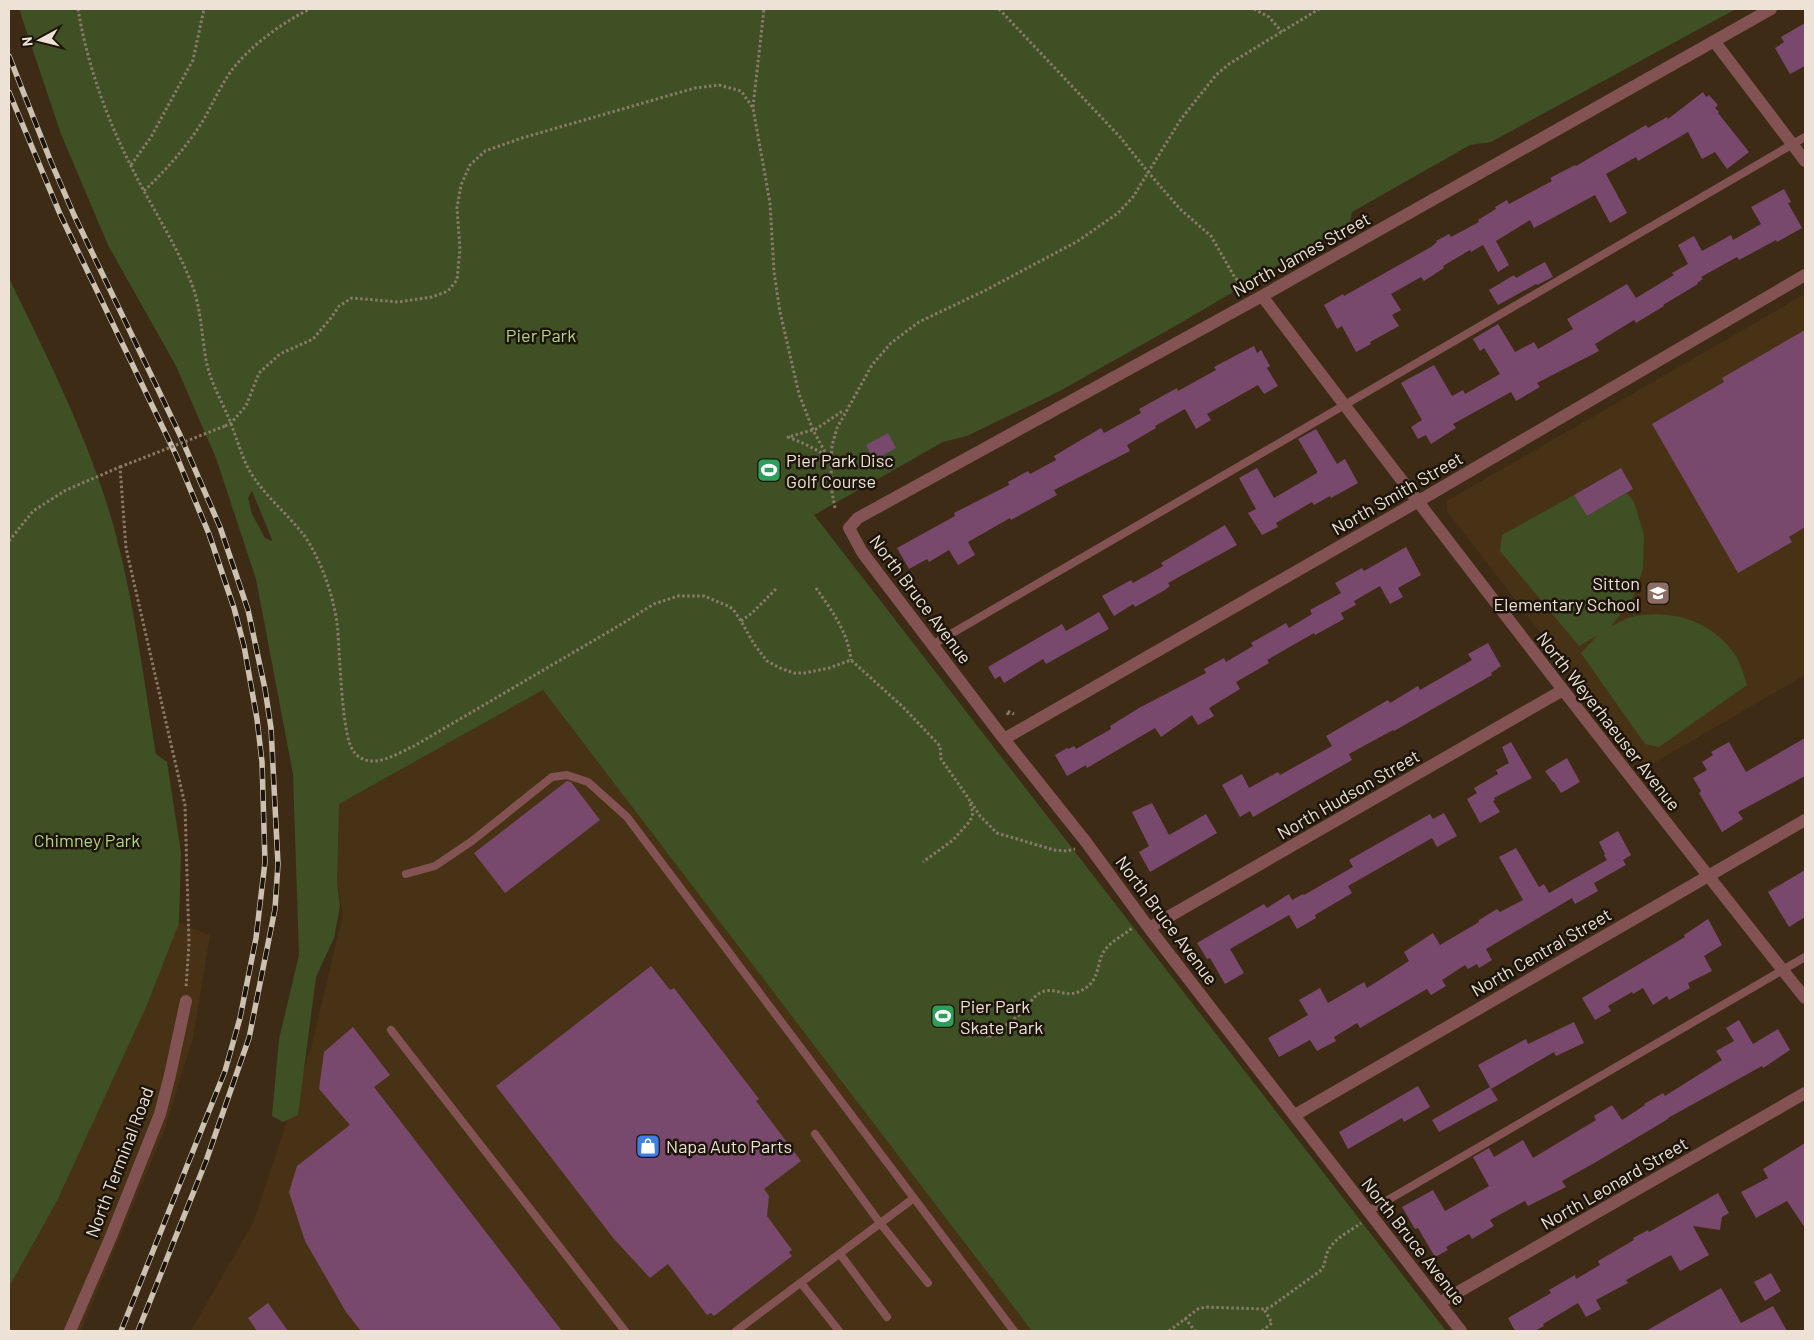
<svg xmlns="http://www.w3.org/2000/svg" width="1814" height="1340" font-family="Barlow,sans-serif">
<style>
.built{fill:#483215}
.green{fill:#405025;fill-rule:evenodd}
.building{fill:#79496d}
.lines{fill:none;stroke-linecap:round;stroke-linejoin:round}
.path{stroke:#897a68;stroke-width:3;stroke-dasharray:2.5 2.5;stroke-linecap:butt}
.service{stroke:#835354;stroke-width:8}
.minor{stroke:#835354;stroke-width:12}
.rail-casing{stroke:#ccc0b1;stroke-width:5.5}
.rail{stroke:#1d150c;stroke-width:4;stroke-dasharray:11;stroke-linecap:butt}
.path-bridge{stroke:#897a68;stroke-width:3;stroke-dasharray:2.5 2.5;stroke-linecap:butt}
.labels{text-anchor:middle;dominant-baseline:central;stroke-width:5;stroke-linejoin:round;paint-order:stroke}
.street-label{font-size:18px;fill:#ede2d5;stroke:#1d150c}
.park-label{font-size:18px;fill:#b5d584;stroke:#1d150c}
.poi-label{font-size:18px;fill:#ede2d5;stroke:#1d150c;text-anchor:start}
</style>
<rect width="100%" height="100%" fill="#3d2b15"/>
<path class="built" d="M1805 294V675L1645 768 1447 511V501Z
M543 690 1032 1331H191L254 1221 311 1048 343 914 323 813Z
M179 923 210 935 193 1038 164 1131 81 1331H9V1287L57 1201 147 1005Z"/>
<path class="green" d="M19 9H1736L1491 142 1470 145 1352 212 1350 223 1184 321 1058 392 967 436 943 442 814 515 1446 1331H1032L543 690 339 804 337 883 340 906 334 938 316 977 298 1115 283 1122 272 1116 279 1039 299 955 293 774 256 579 216 458 176 366 108 245 61 134ZM252 491 271 537 272 541 265 538 252 514 248 498Z
M9 278C44 351 81 423 106 501 132 583 142 669 156 754L167 762 181 853 179 923 147 1005 57 1201 9 1287Z
M1627 493 1634 502 1644 535 1643 569 1631 602 1611 626C1617 624 1624 619 1631 617 1671 608 1713 621 1736 656 1741 665 1744 676 1747 685L1659 747 1645 744 1581 653 1598 635 1579 646 1500 551 1502 535 1574 495 1587 516Z"/>
<path class="building" d="M1805 23V66L1790 74 1775 48 1784 42 1781 37Z
M1703 92 1706 97 1709 95 1718 105 1715 108 1719 112 1718 113 1749 152 1727 169 1715 152 1702 159 1688 132 1638 161 1636 157 1606 174 1627 213 1610 223 1595 195 1534 228 1530 220 1496 241 1509 265 1498 272 1483 245 1471 252 1470 250 1443 266 1444 268 1424 281 1421 277 1391 294 1401 310 1392 315 1399 326 1370 342 1371 344 1356 352 1342 326 1337 329 1324 305 1343 294 1344 296 1431 247 1437 242 1436 241 1449 234 1451 237 1479 222 1478 220 1496 209 1495 207 1507 200 1509 204 1552 181 1550 178 1575 165 1576 166 1646 125 1648 128 1667 117 1668 119Z
M1784 189 1791 202 1788 203 1802 228 1777 242 1776 240 1739 260 1737 257 1701 277 1703 279 1697 283 1698 284 1663 305 1664 306 1636 323 1634 320 1595 344 1599 351 1537 383 1540 387 1516 401 1511 392 1453 424 1456 428 1431 444 1426 435 1418 439 1411 427 1422 420 1401 383 1434 365 1452 396 1463 390 1465 394 1500 374 1484 348 1480 351 1473 339 1498 324 1515 352 1534 342 1538 349 1573 329 1567 319 1627 284 1636 298 1674 275 1672 273 1688 264 1678 245 1694 236 1702 251 1731 235 1733 240 1761 224 1751 207Z
M1545 262 1553 277 1537 285 1536 284 1498 305 1489 290 1514 275 1516 278Z
M1805 330V527L1789 537 1792 542 1738 573 1652 424 1724 382 1722 378Z
M1254 346 1257 353 1261 350 1270 366 1267 368 1278 386 1264 394 1258 385 1207 414 1211 420 1196 429 1185 409 1155 426 1156 428 1127 445 1130 451 1054 490 1057 495 1011 520 1010 518 968 542 975 555 958 565 949 550 929 562 927 559 909 569 897 548 955 516 954 513 1009 485 1008 482 1028 471 1030 474 1056 460 1054 456 1101 428 1104 433 1141 413 1139 409 1177 388 1178 391 1216 370 1214 367Z
M1316 429 1337 464 1345 459 1358 483 1331 498 1330 496 1314 505 1312 502 1276 523 1278 527 1262 535 1248 513 1256 509 1239 478 1257 468 1274 498 1317 473V471L1298 439Z
M888 433 896 448 874 460 866 445Z
M1621 468 1633 489 1587 516 1574 495Z
M1225 525 1237 545 1168 583 1170 586 1165 590 1135 607 1133 604 1114 616 1102 596 1131 580 1133 583 1163 566 1161 563Z
M1406 547 1421 575 1398 588 1403 597 1390 604 1380 586 1354 601 1356 605 1341 613 1344 619 1315 635 1314 633 1267 660 1269 663 1236 682 1240 689 1209 708 1214 716 1198 725 1192 715 1161 737 1155 728 1087 768 1086 765 1067 776 1055 755 1067 748 1068 749 1074 746 1076 749 1111 729 1110 726 1139 708 1206 673 1204 669 1224 658 1226 662 1253 646 1251 643 1286 623 1289 628 1312 614 1310 610 1341 593 1335 583 1362 568 1364 571Z
M1099 612 1109 629 1046 664 1043 659 1004 683 1000 676 995 679 988 667 1062 624 1066 631Z
M1488 643 1501 666 1491 673 1492 675 1394 731 1393 730 1349 754 1352 760 1291 795 1253 817 1250 811 1240 817 1222 785 1242 774 1249 788 1278 772 1280 775 1332 746 1326 736 1388 700 1390 703 1418 686 1420 690 1472 660 1468 654Z
M1805 738V776L1738 812 1743 819 1722 832 1699 793 1701 791 1693 778 1707 770 1702 762 1713 755 1711 752 1729 742 1746 772Z
M1511 742 1532 778 1494 798 1495 800 1493 801 1500 812 1480 823 1467 799 1477 793 1474 788 1498 774 1496 770 1509 763 1502 747Z
M1567 758 1580 782 1561 793 1554 782H1553L1545 771Z
M567 781 571 782 600 820 505 893 474 853Z
M1152 803 1169 835 1206 814 1217 833 1150 872 1139 852 1149 846 1132 812Z
M1444 813 1457 836 1437 847 1432 838 1348 886 1352 893 1315 915 1316 918 1297 929 1289 915 1230 949 1244 973 1225 984 1210 958 1207 959 1197 943 1264 904 1267 908 1289 894 1292 900 1303 894 1304 895 1353 867 1349 860 1430 814 1433 819Z
M1618 831 1631 855 1623 860 1626 865 1594 883 1598 891 1575 904 1572 898 1486 949 1492 960 1479 968 1477 964 1468 969 1465 965 1442 980 1446 986 1431 995 1427 989 1360 1028 1357 1023 1334 1037 1336 1041 1317 1051 1310 1040 1279 1057 1268 1038 1308 1015 1299 1000 1320 988 1328 1003 1364 982 1367 988 1409 961 1404 952 1433 933 1440 945 1479 922V920L1497 909 1500 912 1523 900 1499 857 1516 848 1539 887 1544 884 1549 893 1607 860 1604 855 1605 854 1599 842Z
M1805 870V917L1789 927 1768 892Z
M1708 919 1722 945 1704 956 1712 971 1688 983 1690 988 1669 1000 1667 996 1653 1005 1643 988 1633 994 1632 992 1608 1006 1611 1011 1595 1020 1582 998 1685 937 1684 935Z
M651 966 670 990 674 988 759 1099 756 1101 801 1161 764 1189 769 1196 767 1216 792 1250 789 1252 792 1256 714 1316 711 1313 707 1315 668 1264 650 1278 614 1239 496 1086Z
M1739 1020 1753 1044 1778 1029 1790 1050 1763 1068 1762 1066 1668 1118V1119L1596 1162 1562 1181 1566 1187 1528 1206 1525 1201 1521 1203 1490 1220 1494 1226 1472 1239 1469 1234 1446 1247 1448 1250 1435 1257 1418 1228 1415 1229 1402 1207 1433 1190 1445 1211 1489 1186 1473 1157 1489 1148 1494 1157 1523 1140 1533 1158 1596 1120 1594 1116 1612 1105 1622 1120 1645 1105 1644 1104 1663 1093 1665 1096 1722 1060 1716 1051 1734 1041 1726 1028Z
M1574 1022 1584 1043 1556 1056 1554 1052 1491 1089 1498 1100 1439 1132 1432 1120 1490 1087 1478 1065 1526 1039 1528 1044Z
M353 1027 390 1075 374 1087 562 1331H361L346 1312 305 1241 289 1192 297 1166 350 1125 319 1089 324 1052Z
M1418 1086 1430 1107 1404 1122 1402 1118 1348 1149 1339 1132Z
M1805 1143V1228L1787 1201 1756 1218 1741 1192 1768 1178 1763 1169Z
M1718 1193 1729 1213 1722 1217 1720 1230 1693 1226 1709 1255 1680 1271 1671 1255 1626 1280 1628 1283 1596 1300 1601 1309 1586 1317 1578 1303 1543 1324 1544 1326 1535 1331H1515L1508 1318 1551 1293 1549 1290 1575 1275 1576 1279 1600 1265 1598 1261 1634 1240 1633 1238 1648 1230 1649 1232Z
M1771 1273 1781 1291 1765 1301 1754 1282Z
M1721 1288 1741 1323 1773 1306 1787 1331H1646Z
M268 1303 288 1331H257L248 1318Z"/>
<g class="lines">
<path class="path" d="M78 9C87 63 106 117 131 166 149 203 172 237 188 275 201 302 201 331 206 360 210 382 222 401 230 421 236 436 240 451 247 466 260 492 285 511 303 534 310 543 315 554 320 564 328 583 334 602 337 623 340 648 341 738 354 752 370 772 396 754 414 746L615 628 654 604 678 596H704L728 606 733 609 741 621 754 644 767 661 780 668 794 673H805L829 668 851 660 903 707 940 746 941 759 969 799 973 813 970 821 953 840 923 862
M999 9 1120 137 1148 172 1180 209 1211 236 1234 276 1238 281 1249 288
M1254 9 1269 17 1282 32
M753 107 764 9
M131 165 151 137 193 60 204 9
M144 191C164 172 181 153 197 130 210 111 218 89 232 70 250 46 283 22 310 9
M225 426 231 423 246 406 259 373 280 354 313 339 331 318 339 306 352 298 398 302 432 297 448 291 457 280 460 249 457 208 461 185 470 165 485 151 522 138 695 88 719 85 741 91 753 108 770 203 774 272 780 312 799 394 813 430 831 463
M826 455 805 444 788 437 816 429 844 410
M835 508 832 492 831 463 832 446 837 428 872 365 891 343 919 322 986 290 1078 241 1118 213 1133 197 1181 119 1216 75 1229 64 1319 9
M9 541 33 511 66 490 120 467 126 548 185 805 189 943 186 988
M816 588C832 611 848 632 851 660
M741 621 752 613 777 588
M1008 715 1007 711 1014 714
M971 802 980 816 997 833 1054 850 1067 851 1075 849
M987 1035 988 1038C998 1030 1010 1023 1019 1015 1027 1009 1031 998 1040 993 1057 984 1065 1003 1087 987 1099 978 1097 964 1103 953 1109 942 1123 936 1132 928
M1185 1318 1195 1331
M1169 1331 1198 1309 1205 1307 1264 1309 1269 1308 1320 1271C1327 1264 1324 1256 1329 1249 1335 1238 1352 1230 1361 1223
M1262 1331 1272 1323 1264 1309"/>
<path class="service" d="M932 645 1805 137
M406 874 435 866 472 841 552 777 567 775 588 782 627 817 1014 1331
M391 1030 625 1331
M815 1134 880 1223 928 1283
M1369 1211 1805 957
M840 1254 887 1317
M801 1283 839 1331
M736 1331 914 1198"/>
<path class="minor" d="M1714 41 1805 161
M1262 296C1440 532 1621 767 1805 998
M1004 739 1417 502 1805 275
M1149 928 1563 690
M1295 1115 1805 820
M1439 1303 1805 1093
M70 1331 110 1239 160 1114 170 1075 186 1001
M1461 1331 1149 928 1086 842 1004 739 862 552 849 528 858 518 1262 296 1771 9"/>
<g class="rail-casing">
<path id="rail" d="M9 56 51 162 74 215 180 435 220 527 248 610 265 689 271 728 278 864 275 909 249 1038 206 1161 138 1331
M9 92 60 214 176 455 209 534 234 608 244 646 257 719 262 762 265 862 256 938 240 1018 225 1071 121 1331"/>
</g>
<use href="#rail" class="rail"/>
<path class="path-bridge" d="M120 467 225 426"/>
</g>
<defs>
<g id="stadium-square" transform="scale(1.25)"><rect x="-9" y="-9" width="18" height="18" rx="4" fill="#2e9e5b" stroke="#1d150c"/><path d="M0-5a6.5 5 0 1 0 0 10a6.5 5 0 1 0 0-10ZM-3.5-1.8h7v3.6h-7Z" fill="#fff"/></g>
<g id="school-square" transform="scale(1.25)"><rect x="-9" y="-9" width="18" height="18" rx="4" fill="#8d6e63" stroke="#1d150c"/><path d="M0-5L7-2L0 1L-7-2ZM-4 1L0 2.5L4 1V4Q0 6-4 4Z" fill="#fff"/></g>
<g id="shop-square" transform="scale(1.25)"><rect x="-9" y="-9" width="18" height="18" rx="4" fill="#3f7fe0" stroke="#1d150c"/><path d="M-5-2.5h2.3a2.7 3.5 0 0 1 5.4 0H5L5.5 6h-11ZM-1.5-2.5h3a1.5 2.3 0 0 0-3 0Z" fill="#fff"/></g>
</defs>
<g fill-rule="evenodd">
<use href="#stadium-square" x="769" y="470"/>
<use href="#school-square" x="1658" y="593"/>
<use href="#stadium-square" x="943" y="1016"/>
<use href="#shop-square" x="648" y="1146"/>
</g>
<g class="labels">
<g class="street-label">
<text transform="translate(1301 254) rotate(-29)">North James Street</text>
<text transform="translate(1397 493) rotate(-30)">North Smith Street</text>
<text transform="translate(921 599) rotate(53)">North Bruce Avenue</text>
<text transform="translate(1609 721) rotate(52)">North Weyerhaeuser Avenue</text>
<text transform="translate(1348 794) rotate(-30)">North Hudson Street</text>
<text transform="translate(1167 920) rotate(53)">North Bruce Avenue</text>
<text transform="translate(1541 952) rotate(-30)">North Central Street</text>
<text transform="translate(119 1162) rotate(-69)">North Terminal Road</text>
<text transform="translate(1614 1183) rotate(-30)">North Leonard Street</text>
<text transform="translate(1414 1241) rotate(52)">North Bruce Avenue</text>
</g>
<g class="park-label">
<text x="541" y="335">Pier Park</text>
<text x="87" y="840">Chimney Park</text>
</g>
<g class="poi-label">
<text x="786" y="460">Pier Park Disc<tspan x="786" dy="21">Golf Course</tspan></text>
<text x="1640" y="583" text-anchor="end">Sitton<tspan x="1640" dy="21">Elementary School</tspan></text>
<text x="960" y="1006">Pier Park<tspan x="960" dy="21">Skate Park</tspan></text>
<text x="666" y="1146">Napa Auto Parts</text>
</g>
</g>
<rect width="1814" height="1340" fill="none" stroke="#ede2d5" stroke-width="20"/>
<g transform="translate(40 40) rotate(263)" stroke="#1d150c" stroke-width="4" paint-order="stroke">
<path d="M0-4L9 19L0 12L-9 19Z" fill="#ede2d5"/>
<text y="-8" font-size="14" font-weight="bold" text-anchor="middle" fill="#ede2d5">N</text>
</g>
</svg>
